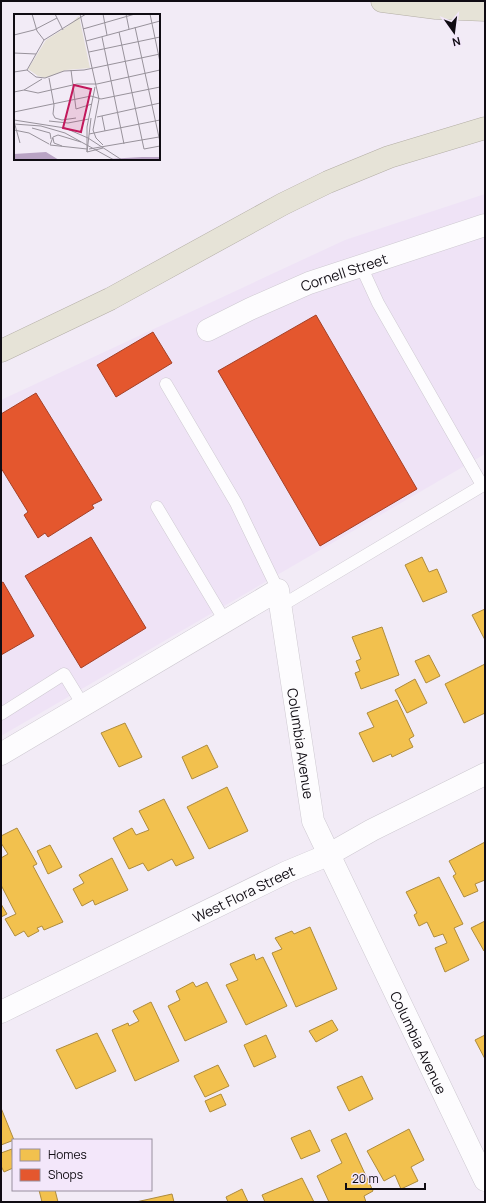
<svg xmlns="http://www.w3.org/2000/svg" width="486" height="1203" font-family="Manrope,sans-serif">
<style>
.built{fill:#efe3f6}
.homes{fill:#f2c14e;stroke:#ae8b3c}
.shops{fill:#e4572e;stroke:#a44026}
.lines{fill:none;stroke-linecap:round;stroke-linejoin:round}
.service-casing{stroke:#cec9d1;stroke-width:13}
.minor-casing{stroke:#cec9d1;stroke-width:23}
.motorway-casing{stroke:#b3aea5;stroke-width:23}
.service{stroke:#fdfcfe;stroke-width:12}
.minor{stroke:#fdfcfe;stroke-width:22}
.motorway{stroke:#e6e3d7;stroke-width:22}
.labels{text-anchor:middle;dominant-baseline:central;stroke-width:4;stroke-linejoin:round;paint-order:stroke}
.street-label{font-size:14px;fill:#100c13;stroke:#f3e7fa}
.inset-road{fill:none;stroke:#98929b;stroke-width:1}
.view{fill:#c2185b;fill-opacity:0.15;stroke:#c2185b;stroke-width:2}
.inset-edge{fill:none;stroke:#100c13;stroke-width:2}
</style>
<rect width="100%" height="100%" fill="#f2ebf6"/>
<path class="built" d="M485 194V454L1 736V400L345 240Z"/>
<path class="homes" d="M422 557 429 572 437 569 447 592 423 602 405 565Z
M485 609V640L472 615Z
M382 627 399 675 361 689 355 673 360 671 356 661 361 659 352 637Z
M429 655 440 676 426 683 415 661Z
M485 664V713L464 723 445 684Z
M415 679 427 703 407 713 395 690Z
M397 700 414 736 409 739 413 747 392 757 391 754 373 762 359 733 374 727 367 713Z
M125 723 142 757 119 767 101 733Z
M207 745 218 767 192 779 182 757Z
M227 787 248 831 209 849 187 807Z
M164 799 194 858 176 866 172 859 148 871 143 863 129 869 113 838 132 828 136 835 149 830 139 811Z
M17 828 37 864 33 866 63 922 44 930 42 926 37 928 39 931 28 937 24 931 15 936 5 919 16 914 1 885V858L8 854 1 843V836Z
M485 842V880L475 884 478 891 464 897 453 876 456 874 449 861Z
M50 845 62 867 48 874 37 851Z
M112 858 128 890 95 905 93 900 82 906 73 889 84 883 79 875Z
M439 877 463 924 454 928 469 960 445 972 435 948 447 943 443 934 434 937 427 922 419 926 414 915 417 913 406 892Z
M1 904 7 914 1 917Z
M485 921V951H484L471 928Z
M310 927 337 989 296 1007 272 953 282 949 275 938 292 931 294 934Z
M254 954 256 960 263 957 287 1006 246 1025 226 985 238 980 230 964Z
M193 982 196 987 207 982 227 1022 185 1041 168 1006 180 1000 176 991Z
M151 1002 179 1061 135 1081 112 1030 128 1023 129 1026 139 1021 133 1011Z
M332 1020 338 1030 316 1042 309 1031Z
M97 1033 116 1071 76 1089 56 1050Z
M266 1035 276 1057 254 1067 244 1045Z
M485 1035V1059L475 1040Z
M218 1065 229 1086 205 1097 194 1076Z
M362 1076 373 1099 349 1111 337 1087Z
M221 1094 226 1105 210 1112 205 1101Z
M1 1108 14 1140 1 1145Z
M409 1129 424 1160 411 1167 418 1181 401 1189 395 1175 384 1181 367 1151Z
M310 1130 320 1151 301 1159 291 1138Z
M346 1133 373 1191 364 1196 366 1202H329L317 1176 342 1163 331 1140Z
M12 1149 13 1168 4 1172 1 1166V1153Z
M302 1178 314 1202H265L262 1195Z
M242 1189 248 1202H228L226 1197Z
M39 1190H55L58 1202H42Z
M172 1194 174 1202H136Z"/>
<path class="shops" d="M316 315 417 489 320 546 218 371Z
M153 332 172 363 116 397 97 365Z
M36 393 102 500 92 505 94 508 48 537 45 533 38 538 24 515 28 512 1 468V414Z
M91 537 146 628 81 668 25 576Z
M3 582 34 636 1 655V583Z"/>
<g class="lines">
<g class="service-casing">
<path id="service" d="M361 266 378 303 482 485
M166 384 236 503 278 590
M157 507 225 621
M281 606 485 484
M1 714 64 674 83 705"/>
</g>
<g class="minor-casing">
<g id="minor">
<path id="s1" d="M208 330 250 309 309 283 485 225"/>
<path id="s2" d="M1 754 278 590 313 821 485 1180"/>
<path id="s3" d="M1 1012 287 872 328 855 372 830 485 774"/>
</g>
</g>
<g class="motorway-casing">
<path id="motorway" d="M382 1 436 8 485 10
M1 351 110 299 283 204 328 182 389 157 485 128"/>
</g>
<use href="#service" class="service"/>
<use href="#minor" class="minor"/>
<use href="#motorway" class="motorway"/>
</g>
<g class="labels">
<g class="street-label">
<text stroke="none"><textPath href="#s1" startOffset="148">Cornell Street</textPath></text>
<text stroke="none"><textPath href="#s2" startOffset="477">Columbia Avenue</textPath></text>
<text stroke="none"><textPath href="#s3" startOffset="270">West Flora Street</textPath></text>
<text stroke="none"><textPath href="#s2" startOffset="801">Columbia Avenue</textPath></text>
</g>
</g>
<g transform="translate(14 14)">
<rect width="146" height="146" fill="#f2ebf6"/>
<path d="M65 2 76 54 52 56 32 64 24 62 14 55 32 26 54 12Z" fill="#e7e2d6"/>
<path d="M32 138 45 146H0V140ZM128 143H146V146H76Z" fill="#b9a3c4"/>
<path class="inset-road" d="M18 0 23 17 30 26M41 0 49 16M66 0 85 85M89 0 93 21M112 0 115 15M136 0 146 48M121 13 146 128M69 15 121 0M105 18 130 135 146 132M0 21 20 16 43 4M88 23 110 130M72 27 146 7M75 38 146 23M0 39 22 40M13 56 22 63 31 64 50 57 70 56 146 40M13 56 30 26 72 0M57 56 62 95 78 90M0 58 13 56M35 64 40 91 39 100M10 76 24 79 63 70H83L146 56M0 78 10 76 28 65M85 85 79 116 82 124 89 131M0 98 77 82 87 85 146 73M39 100 41 104 48 106 62 104M88 102 91 117M83 103 146 89M0 106 51 114 74 124 108 146M35 107 54 109 75 105M0 110 27 112 51 119 100 146M1 111 6 129M18 114 36 119 37 125M0 116 15 119 35 130M75 120 146 106M39 124 40 129 48 132M36 131 73 135M36 131 39 123 44 121 67 128M75 135 145 123M73 138 89 134M73 138V113L81 73M73 138 77 104"/>
<path class="view" d="M60 71 77 75 67 118 49 114Z"/>
<rect width="146" height="146" class="inset-edge"/>
</g>
<rect width="486" height="1203" fill="none" stroke="#100c13" stroke-width="4"/>
<rect x="12" y="1139" width="140" height="52" fill="#f3e7fa" stroke="#988f9e"/>
<rect x="20" y="1149" width="20" height="12" fill="#f2c14e" stroke="#988f9e"/>
<text x="48" y="1159" font-size="12" fill="#100c13">Homes</text>
<rect x="20" y="1169" width="20" height="12" fill="#e4572e" stroke="#988f9e"/>
<text x="48" y="1179" font-size="12" fill="#100c13">Shops</text>
<g transform="translate(454 32) rotate(166)" stroke="#f3e7fa" stroke-width="3" paint-order="stroke">
<path d="M0-3L7 15L0 10L-7 15Z" fill="#100c13"/>
<text y="-6" font-size="11" font-weight="bold" text-anchor="middle" fill="#100c13">N</text>
</g>
<path d="M346 1183v6h79v-6" fill="none" stroke="#100c13" stroke-width="2"/>
<text x="352" y="1183" font-size="12" fill="#100c13" stroke="#f3e7fa" stroke-width="3" paint-order="stroke">20 m</text>
</svg>
